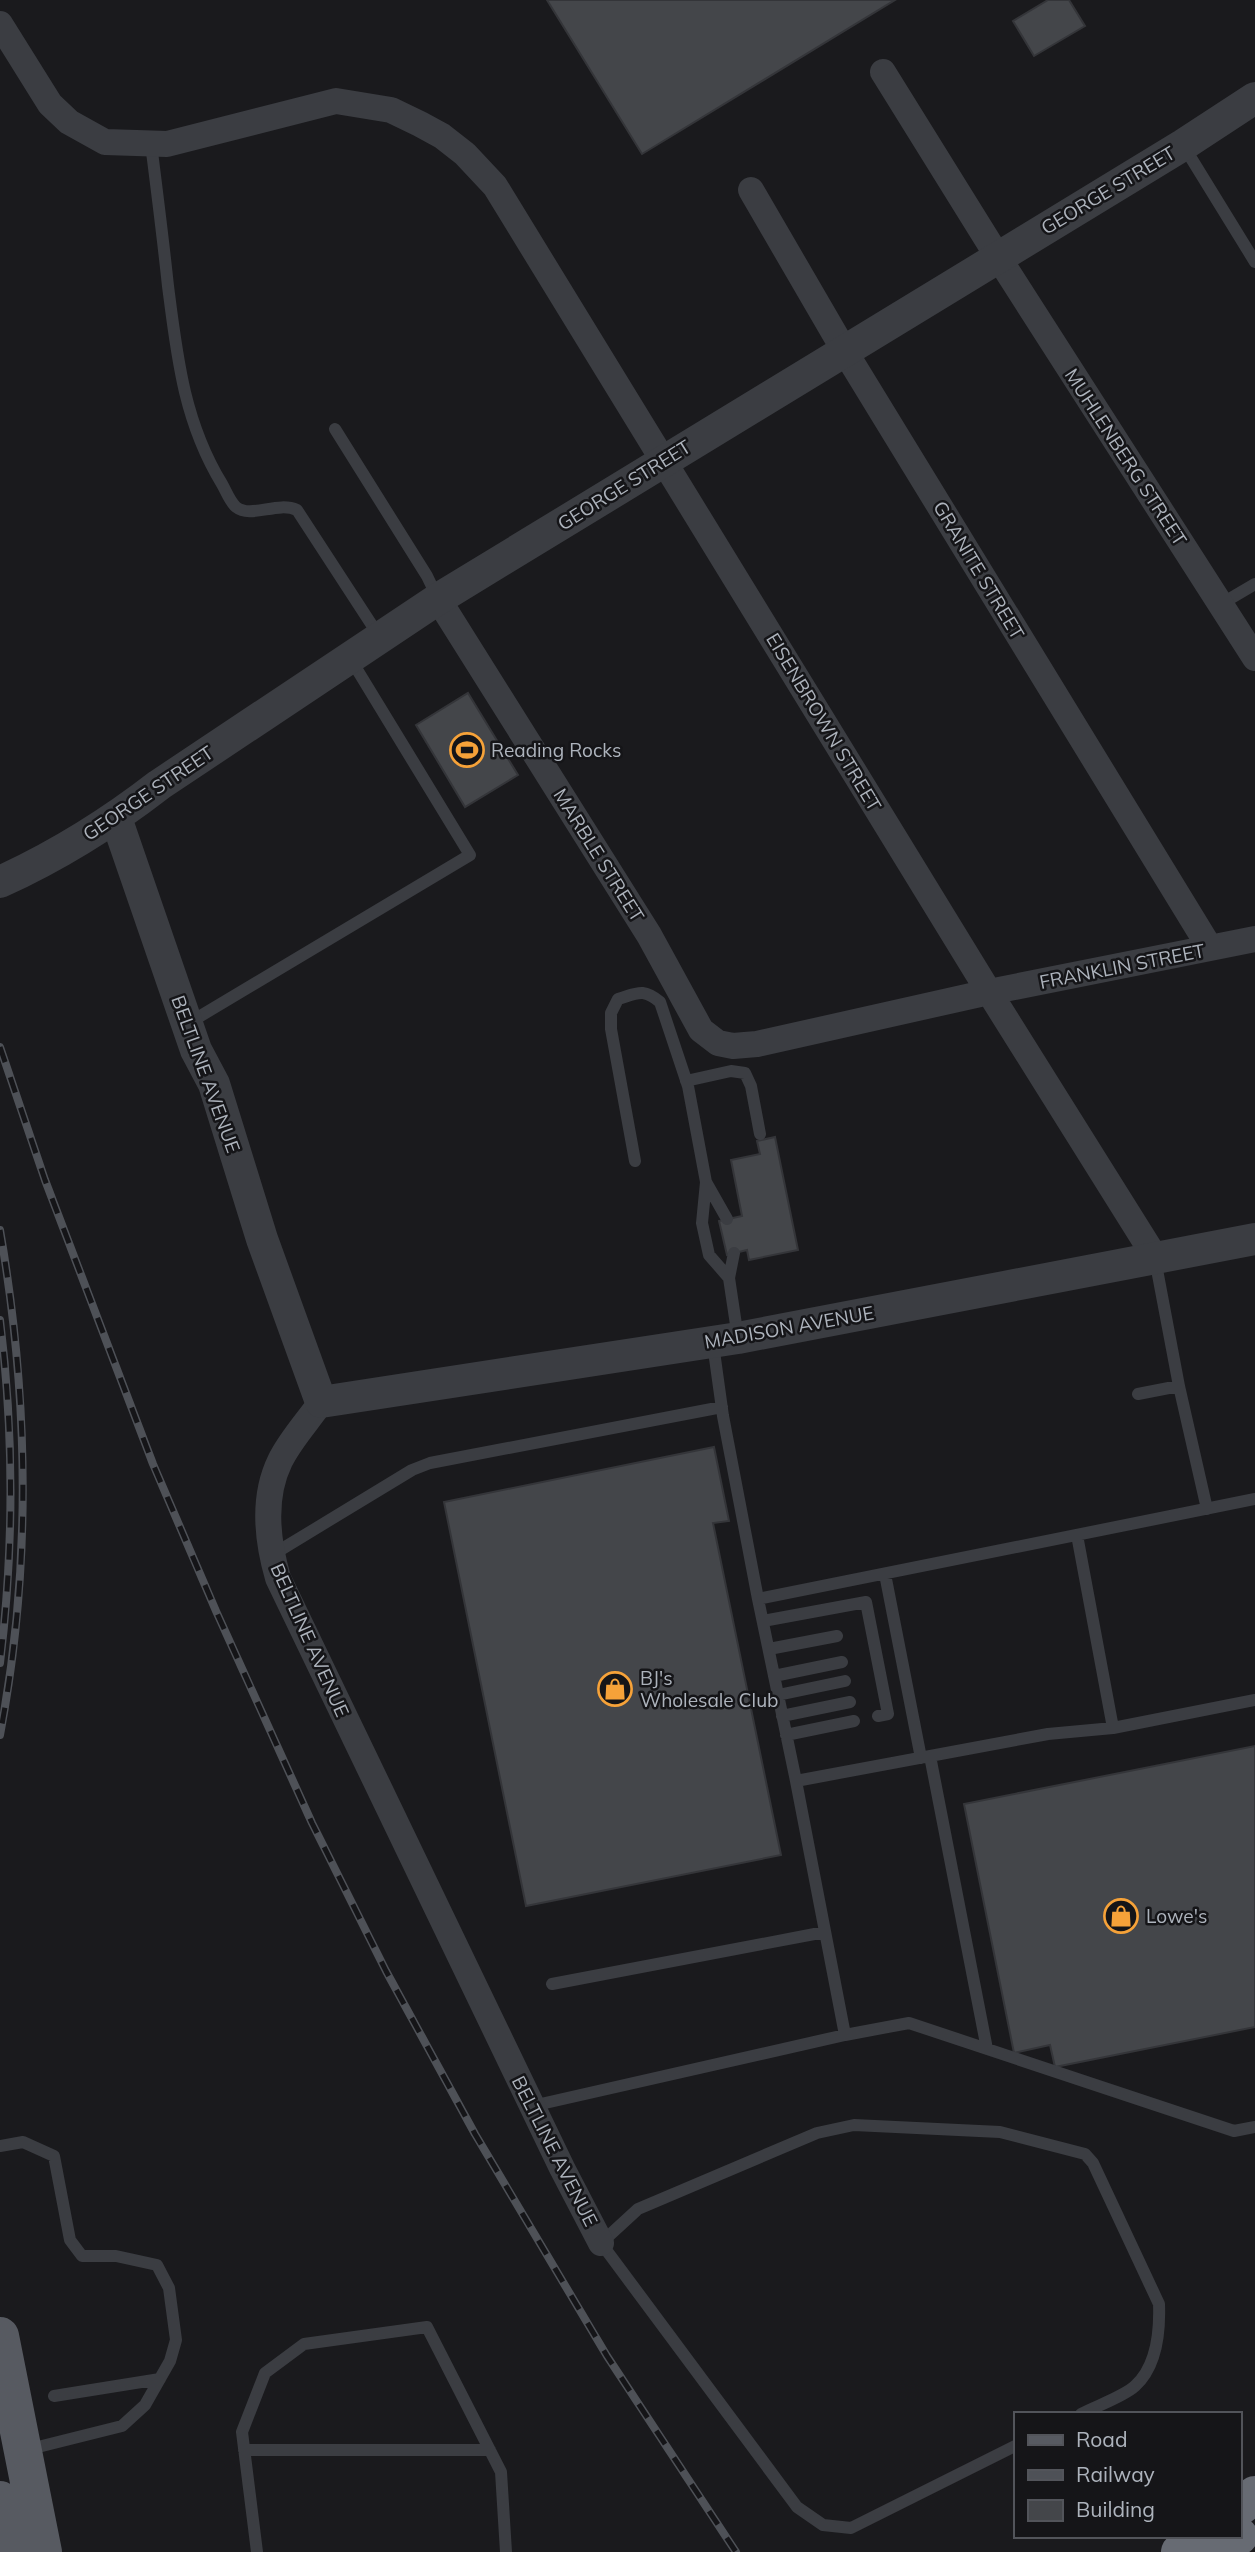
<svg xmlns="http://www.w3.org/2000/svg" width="1255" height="2552" font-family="Mulish,sans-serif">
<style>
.building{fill:#44464a;stroke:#343539;stroke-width:2}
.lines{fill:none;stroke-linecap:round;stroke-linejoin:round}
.service{stroke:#3b3d42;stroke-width:12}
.minor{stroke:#3b3d42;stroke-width:26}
.tertiary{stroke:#3b3d42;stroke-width:32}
.primary{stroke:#575a61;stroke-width:38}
.motorway{stroke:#676b73;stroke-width:38}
.rail-casing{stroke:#4e5157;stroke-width:8}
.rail{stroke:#151518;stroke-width:5;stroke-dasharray:16;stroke-linecap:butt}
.labels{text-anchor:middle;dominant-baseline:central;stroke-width:5;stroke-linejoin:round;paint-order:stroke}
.street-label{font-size:19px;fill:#adb3bc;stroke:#151518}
.poi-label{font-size:19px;fill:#adb3bc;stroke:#151518;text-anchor:start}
</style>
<rect width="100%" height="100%" fill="#1a1a1d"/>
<path class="building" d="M547 0H895L642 154Z
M1048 0H1069L1085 26 1034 56 1013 21Z
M468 693 518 775 465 807 416 725Z
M775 1137 798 1250 749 1260 747 1250 727 1255 719 1221 742 1216 731 1160 760 1154 757 1141Z
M714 1447 729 1521 713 1523 781 1855 526 1906 444 1502Z
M1255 1746V2027L1055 2067 1050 2045 1014 2053 964 1804Z"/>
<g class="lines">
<path class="service" d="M151 144C157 191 163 239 168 286 177 357 184 422 222 484 226 491 230 502 236 507 251 519 277 501 297 510L379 636
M1183 145 1255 262
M335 429 427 576 438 599
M1221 604 1255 584
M187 1024 470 855 350 658
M686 1081 731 1071 745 1073 751 1086 760 1134
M635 1161 611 1029V1013L618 999C638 993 643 988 660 1002L688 1086 706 1182 702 1223 709 1255 729 1278
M706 1182 727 1219
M734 1253 729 1278 738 1338
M1155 1259 1179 1386 1207 1509
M713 1344 723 1416 758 1599 1255 1499
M1138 1394 1179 1386
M1077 1535 1113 1728
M272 1555 412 1470 430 1463 722 1407
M885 1574 921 1758
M758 1599 796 1781 1048 1734 1113 1728 1255 1700
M763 1621 866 1602 888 1714 878 1716
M769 1649 837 1636
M774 1676 842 1662
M778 1695 845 1681
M782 1716 850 1702
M786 1735 854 1721
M930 1756 987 2049
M552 1984 825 1932
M845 2035 909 2023 1234 2131 1255 2127
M532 2106 845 2035 796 1781
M0 2146 23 2142 54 2156 70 2240 82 2256H116L157 2265 169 2288 176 2340 170 2361 145 2405 122 2426 26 2450
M54 2396 160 2379
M1015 2446 851 2528 823 2525 797 2507 601 2243 638 2209 817 2133 854 2125 1000 2132 1085 2154 1093 2163 1159 2304C1160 2331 1157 2366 1135 2386 1123 2397 1096 2406 1081 2414
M244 2450H490
M257 2552 242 2432 265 2373 304 2344 427 2327 501 2472 506 2552"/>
<path class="minor" d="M0 24 50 104 69 122 105 142 167 144 336 101 391 110 420 124 442 136 465 154 495 186 989 992 1155 1257
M883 72 998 257 1255 658
M751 190 844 350 1210 948
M438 599 649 935 701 1030 718 1043 733 1046 757 1044 989 992 1255 939
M321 1402C308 1421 290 1440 280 1461 262 1498 267 1540 278 1578L562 2168 601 2243"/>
<path class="tertiary" d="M116 818 196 1050 214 1084 262 1239 321 1402 738 1338 1255 1239
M0 882C57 856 110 823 159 785L438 599 1183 145 1255 98"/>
<path class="primary" d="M0 2336 43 2552
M0 2500 11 2552"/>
<path class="motorway" d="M1239 2507 1255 2495
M1180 2552 1201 2536
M1214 2552 1239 2536"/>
<g class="rail-casing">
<path id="rail" d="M0 1047 45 1180 153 1464 216 1611 312 1823 386 1971 475 2134 607 2356 736 2552
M0 1230C29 1399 32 1566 0 1735
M0 1320C14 1434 14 1548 0 1663"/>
</g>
<use href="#rail" class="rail"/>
</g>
<defs>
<g id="stadium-ring" transform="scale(1.75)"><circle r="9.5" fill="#151518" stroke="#f6a239" stroke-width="1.5"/><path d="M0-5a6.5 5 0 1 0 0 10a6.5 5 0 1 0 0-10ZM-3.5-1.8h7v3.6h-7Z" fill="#f6a239"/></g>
<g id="shop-ring" transform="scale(1.75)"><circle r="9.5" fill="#151518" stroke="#f6a239" stroke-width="1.5"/><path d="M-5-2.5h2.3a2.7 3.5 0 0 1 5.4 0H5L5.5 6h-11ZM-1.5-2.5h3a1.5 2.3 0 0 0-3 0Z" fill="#f6a239"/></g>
</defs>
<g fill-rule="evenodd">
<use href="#stadium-ring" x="467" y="750"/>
<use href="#shop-ring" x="615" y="1689"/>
<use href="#shop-ring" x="1121" y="1916"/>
</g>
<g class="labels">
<g class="street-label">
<text transform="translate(1108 190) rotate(-31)">GEORGE STREET</text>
<text transform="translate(1126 457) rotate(57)">MUHLENBERG STREET</text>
<text transform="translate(624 485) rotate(-32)">GEORGE STREET</text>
<text transform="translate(979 570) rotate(59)">GRANITE STREET</text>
<text transform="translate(824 722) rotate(59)">EISENBROWN STREET</text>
<text transform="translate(148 793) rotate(-34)">GEORGE STREET</text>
<text transform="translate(599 855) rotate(58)">MARBLE STREET</text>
<text transform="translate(1122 966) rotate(-11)">FRANKLIN STREET</text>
<text transform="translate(206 1074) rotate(70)">BELTLINE AVENUE</text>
<text transform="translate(789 1327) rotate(-10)">MADISON AVENUE</text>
<text transform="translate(310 1640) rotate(66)">BELTLINE AVENUE</text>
<text transform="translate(555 2151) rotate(63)">BELTLINE AVENUE</text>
</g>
<g class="poi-label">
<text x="491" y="750">Reading Rocks</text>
<text x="640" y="1678">BJ's<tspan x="640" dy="22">Wholesale Club</tspan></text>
<text x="1146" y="1916">Lowe's</text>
</g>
</g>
<rect x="1014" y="2412" width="228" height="126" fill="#151518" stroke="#52545a" stroke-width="2"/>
<rect x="1028" y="2435" width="35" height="10" fill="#575a61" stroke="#52545a" stroke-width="2"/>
<text x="1076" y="2447" font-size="21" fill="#adb3bc">Road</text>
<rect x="1028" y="2470" width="35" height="10" fill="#4e5157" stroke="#52545a" stroke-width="2"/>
<text x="1076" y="2482" font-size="21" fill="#adb3bc">Railway</text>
<rect x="1028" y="2500" width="35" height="21" fill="#44464a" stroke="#52545a" stroke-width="2"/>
<text x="1076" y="2517" font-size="21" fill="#adb3bc">Building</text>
</svg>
